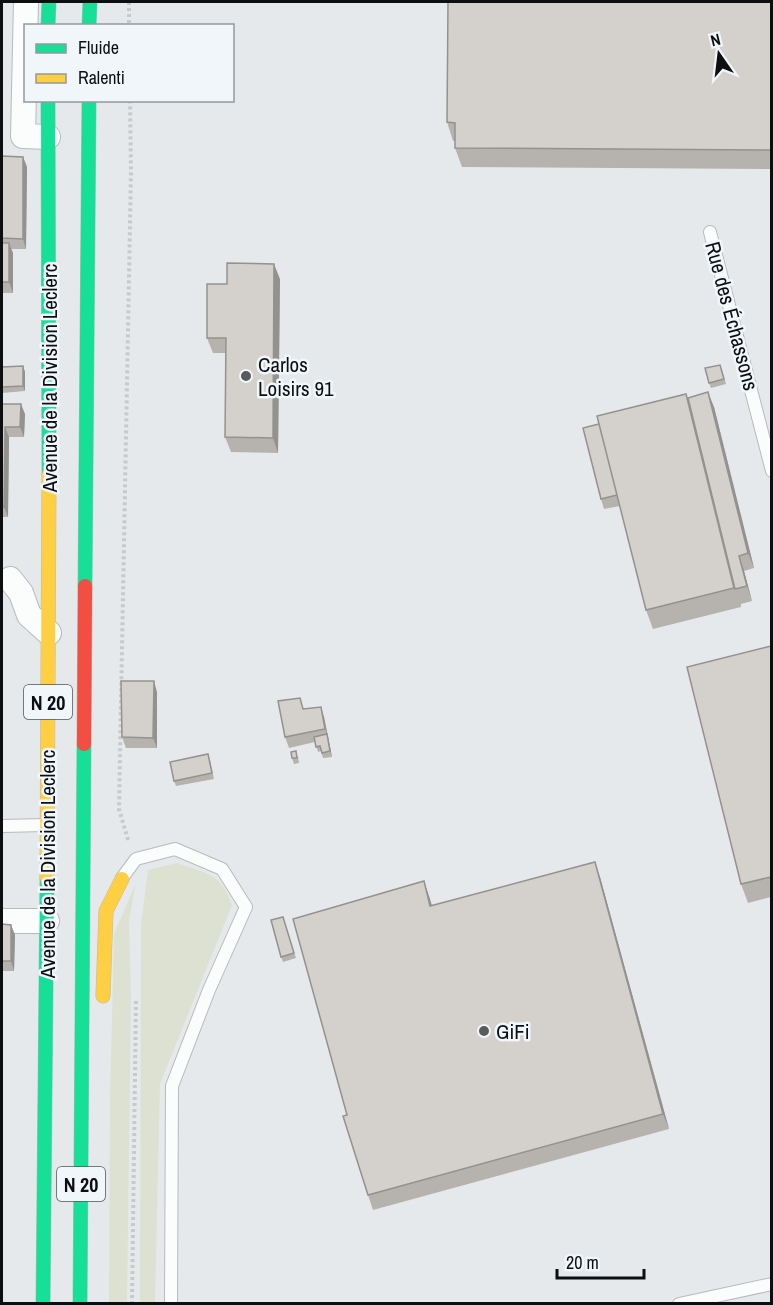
<svg xmlns="http://www.w3.org/2000/svg" width="773" height="1305" font-family="'Archivo Narrow',sans-serif">
<style>
.green{fill:#dde1d1}
.lines{fill:none;stroke-linecap:round;stroke-linejoin:round}
.lane-casing{stroke:#b8babc;stroke-width:14}
.street-casing{stroke:#b8babc;stroke-width:26}
.fast-casing{stroke:#b8babc;stroke-width:15}
.slow-casing{stroke:#b8babc;stroke-width:15}
.jam-casing{stroke:#b8babc;stroke-width:15}
.path{stroke:#c8caca;stroke-width:4;stroke-dasharray:3 3;stroke-linecap:butt}
.lane{stroke:#fbfcfc;stroke-width:12}
.street{stroke:#fbfcfc;stroke-width:24}
.fast{stroke:#16e098;stroke-width:14}
.slow{stroke:#ffcf43;stroke-width:14}
.jam{stroke:#f24e42;stroke-width:14}
.wall{fill:#b6b3af}
.shaded-wall{fill:#94928e}
.building{fill:#d4d0cb;stroke:#94928e;stroke-width:1.5}
.poi-dot{fill:#585b5c;stroke:#f1f6fb;stroke-width:2}
.labels{text-anchor:middle;dominant-baseline:central;stroke-width:5;stroke-linejoin:round;paint-order:stroke}
.shield{fill:#f1f6fb;stroke:#515456;stroke-width:1.5}
.shield-label{font-size:20px;font-weight:bold;fill:#0c0e0f}
.street-label{font-size:21px;fill:#0c0e0f;stroke:#f1f6fb}
.poi-label{font-size:21px;fill:#0c0e0f;stroke:#f1f6fb;text-anchor:start}
</style>
<rect width="100%" height="100%" fill="#e6e9eb"/>
<path class="green" d="M177 863C206 873 221 873 232 905L160 1084 155 1303H140L141 925 148 870Z
M136 883 129 920 131 996 127 1303 109 1304 110 1098 114 934Z"/>
<g class="lines">
<g class="lane-casing">
<path id="lane" d="M710 232 772 471
M2 826 45 825
M122 878 136 859 175 849 222 869 246 907 209 990 172 1086 171 1304
M679 1304 772 1284"/>
</g>
<g class="street-casing">
<path id="street" d="M26 2 23 136 48 137
M10 579 21 593 29 615 49 633
M2 921H47"/>
</g>
<g class="fast-casing">
<path id="fast" d="M48 26 49 2
M89 26 90 2
M48 100 49 474
M85 586 89 100
M43 1304 47 878
M80 1304 84 744"/>
</g>
<g class="slow-casing">
<path id="slow" d="M47 878 49 474
M103 996 106 911 122 879"/>
</g>
<g class="jam-casing">
<path id="jam" d="M84 744 85 586"/>
</g>
<path class="path" d="M129 2V26
M128 840 119 809 131 171 130 100
M132 1304 136 998"/>
<use href="#lane" class="lane"/>
<use href="#street" class="street"/>
<use href="#fast" class="fast"/>
<use href="#slow" class="slow"/>
<use href="#jam" class="jam"/>
</g>
<path class="wall" d="M771 2V169L462 167 455 148V141H453L447 122Z
M2 156 23 157 27 167 26 249H11L13 253V293H2Z
M280 279 278 453 231 452 225 437 226 353H213L207 338 227 284Z
M23 366 25 372V391L2 393V367Z
M722 370 726 384 711 388 709 383Z
M688 398 714 407 754 568 744 571 752 601 741 604V607L653 629 646 610 620 506 604 509 601 499 599 424Z
M2 404 25 414 24 437H9L8 517H2Z
M771 646V897L748 903 741 884Z
M157 692V748H126L122 737Z
M304 709 324 717 332 757 323 758 321 751 318 752 315 742 289 748 285 737Z
M298 756 299 763 294 764 292 758Z
M210 760 214 779 176 786 174 781Z
M600 877 669 1129 373 1210 368 1195 347 1115 429 896 432 905Z
M283 917 296 958 283 962 281 957Z
M2 924 11 925 15 935 14 971H2Z"/>
<path class="shaded-wall" d="M23 157 27 167 26 249 23 239Z
M9 243 13 253V293L9 282Z
M274 264 280 279 278 453 273 438Z
M23 366 25 372V391L23 386Z
M708 392 714 407 754 568 748 553Z
M21 404 25 414 24 437 20 427Z
M5 427 9 437 8 517 4 507Z
M739 556 744 571 752 601 747 586Z
M154 681 157 692V748L153 738Z
M321 707 324 717 332 757 330 751Z
M595 862 600 877 669 1129 663 1114Z
M2 875 3 901 2 897Z
M424 881 429 896 436 921 430 906Z
M11 925 15 935 14 971 11 961Z"/>
<path class="building" d="M448 2H771V150L455 148V123L447 122Z
M2 156 23 157V239L2 238Z
M2 243H9V282H2Z
M227 263 274 264 273 438 225 437 226 338H207V284H227Z
M720 365 724 379 709 383 705 368Z
M23 366V386L2 387V367Z
M708 392 748 553 739 556 747 586 735 589 688 398Z
M686 394 734 588 646 610 597 416Z
M2 404H21L20 427H5L4 507H2Z
M599 424 617 495 601 499 583 428Z
M771 646V877L741 884 687 667Z
M121 681H154L153 738 122 737Z
M300 698 303 709 321 707 325 729 285 737 278 701Z
M327 734 330 751 322 753 320 746 316 747 314 737Z
M296 751 297 758H292L291 752Z
M208 754 212 773 174 781 170 762Z
M595 862 663 1114 368 1195 343 1116 347 1115 293 919 424 881 430 906Z
M283 917 294 953 281 957 271 920Z
M2 924 11 925V961H2Z"/>
<g class="poi-dot">
<circle cx="246" cy="376" r="6"/>
<circle cx="484" cy="1031" r="6"/>
</g>
<g class="labels">
<g class="shield">
<rect x="24" y="685" width="48" height="34" rx="4.5"/>
<rect x="57" y="1167" width="48" height="34" rx="4.5"/>
</g>
<g class="shield-label">
<text x="48" y="702">N 20</text>
<text x="81" y="1184">N 20</text>
</g>
<g class="street-label">
<text transform="translate(732 316) rotate(75)">Rue des Échassons</text>
<text transform="translate(49 378) rotate(-90)">Avenue de la Division Leclerc</text>
<text transform="translate(47 864) rotate(-90)">Avenue de la Division Leclerc</text>
</g>
<g class="poi-label">
<text x="258" y="364">Carlos<tspan x="258" dy="24">Loisirs 91</tspan></text>
<text x="496" y="1031">GiFi</text>
</g>
</g>
<rect width="773" height="1305" fill="none" stroke="#0c0e0f" stroke-width="6"/>
<rect x="24" y="24" width="210" height="78" fill="#f1f6fb" stroke="#95999d" stroke-width="1.5"/>
<rect x="36" y="44" width="30" height="9" fill="#16e098" stroke="#95999d" stroke-width="1.5"/>
<text x="78" y="54" font-size="18" fill="#0c0e0f">Fluide</text>
<rect x="36" y="74" width="30" height="9" fill="#ffcf43" stroke="#95999d" stroke-width="1.5"/>
<text x="78" y="84" font-size="18" fill="#0c0e0f">Ralenti</text>
<g transform="translate(719 54) rotate(346)" stroke="#f1f6fb" stroke-width="4.5" paint-order="stroke">
<path d="M0-4.5L10 22L0 15L-10 22Z" fill="#0c0e0f"/>
<text y="-9" font-size="16" font-weight="bold" text-anchor="middle" fill="#0c0e0f">N</text>
</g>
<path d="M557 1269v9h87v-9" fill="none" stroke="#0c0e0f" stroke-width="3"/>
<text x="566" y="1269" font-size="18" fill="#0c0e0f" stroke="#f1f6fb" stroke-width="4.5" paint-order="stroke">20 m</text>
</svg>
